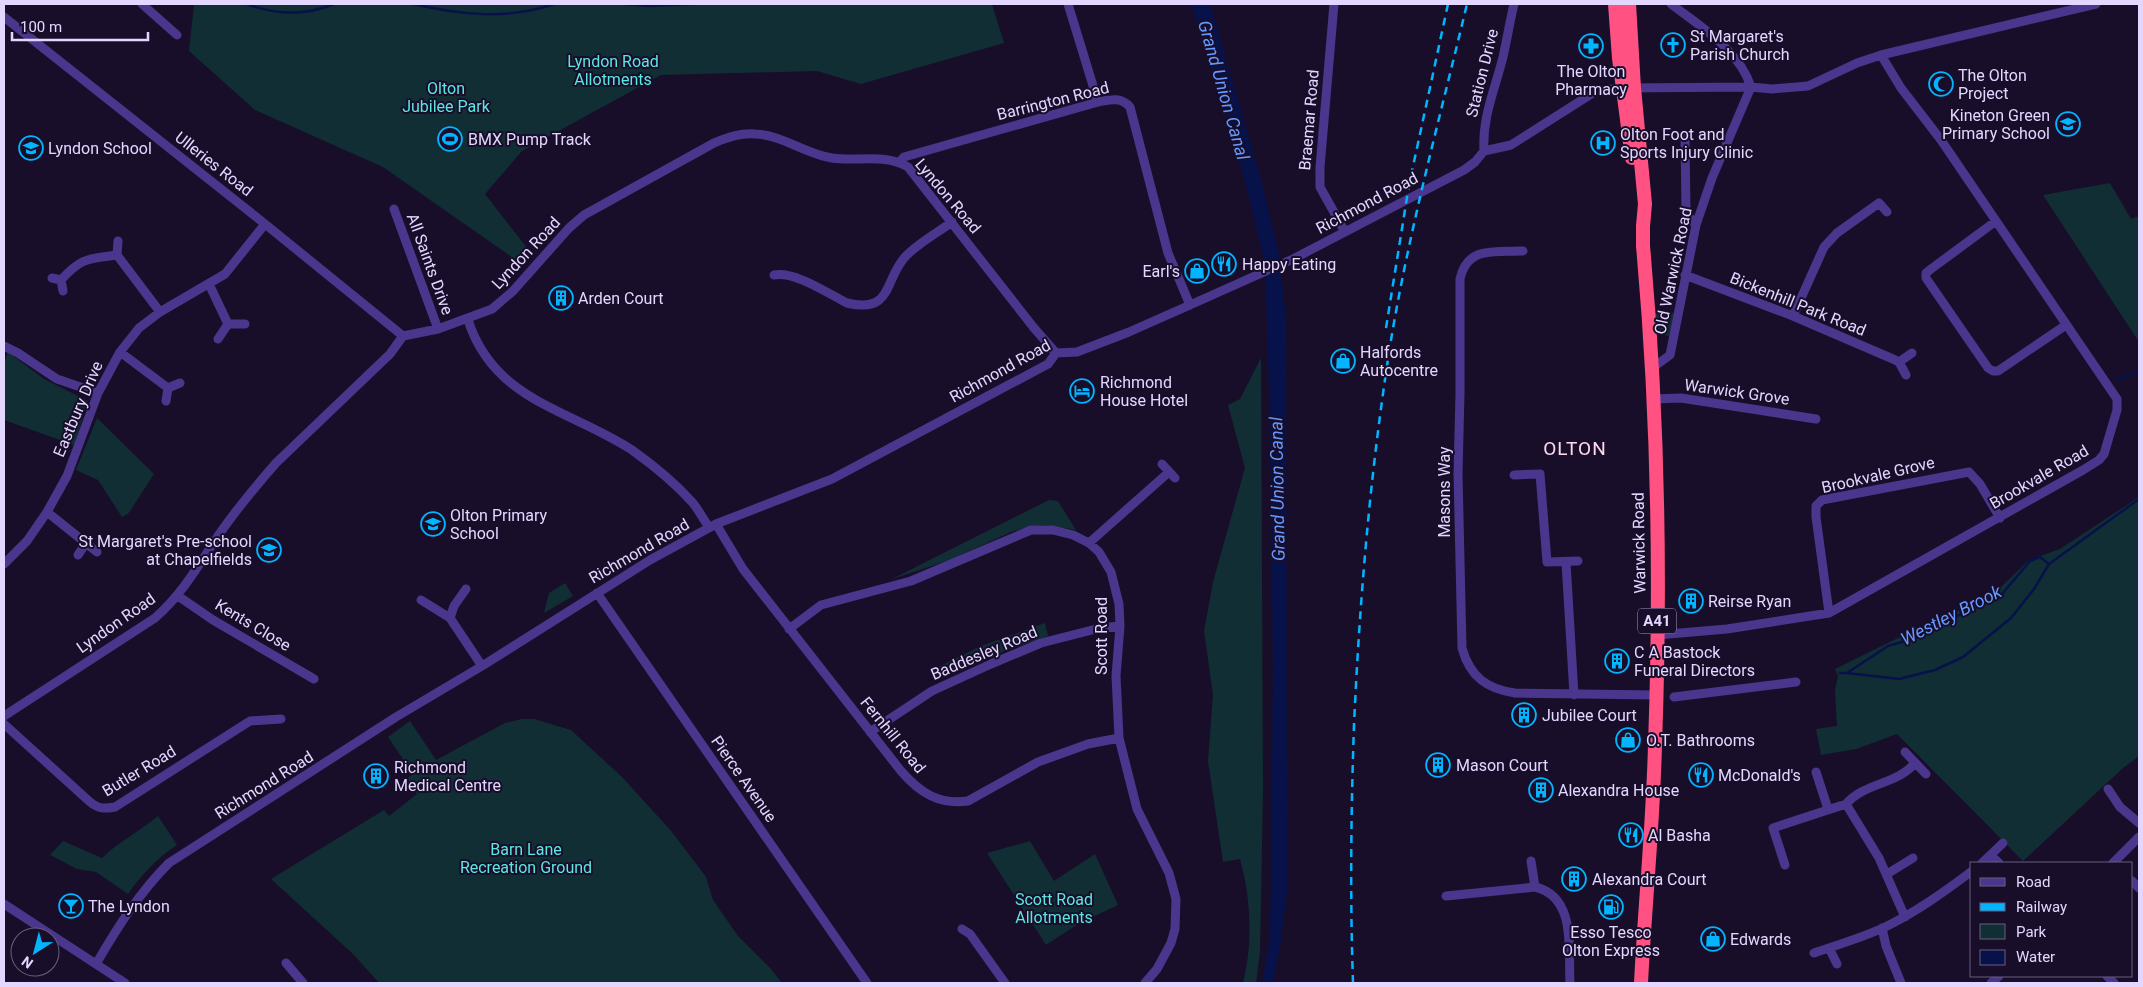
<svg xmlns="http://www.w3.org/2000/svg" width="2143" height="987" font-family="Roboto,sans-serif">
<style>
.green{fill:#112e34}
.water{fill:#07124a}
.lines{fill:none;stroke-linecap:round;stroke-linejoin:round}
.stream{stroke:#07124a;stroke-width:2.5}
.minor{stroke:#4a368c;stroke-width:9}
.highway{stroke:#ff5282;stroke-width:14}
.rail{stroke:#03b4ff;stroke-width:2.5;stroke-dasharray:8 6;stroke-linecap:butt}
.labels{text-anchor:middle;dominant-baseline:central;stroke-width:4;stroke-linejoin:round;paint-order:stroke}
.shield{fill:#180e2a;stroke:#a69bbf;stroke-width:1}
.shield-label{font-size:15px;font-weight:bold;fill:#e3d7ff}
.poi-label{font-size:16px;fill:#e3d7ff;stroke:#180e2a;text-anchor:start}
.park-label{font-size:16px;fill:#5ae8e1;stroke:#180e2a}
.street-label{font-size:16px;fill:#e3d7ff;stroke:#180e2a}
.water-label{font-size:18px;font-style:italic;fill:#6599ff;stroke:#180e2a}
.quarter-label{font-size:19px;letter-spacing:1px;fill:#ffd9ea;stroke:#180e2a}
</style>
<rect width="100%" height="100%" fill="#180e2a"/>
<path class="green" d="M194 4H992L1004 43 861 84 817 71 661 75 522 151 485 194 527 248 516 260 383 167 255 110 189 51Z
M2110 183 2131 219 2139 216V342L2043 195Z
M1654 309 1674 313 1669 336 1656 333Z
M8 352 44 379 88 401 74 445 4 420V364Z
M1261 358 1263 792 1260 951 1256 983H1243C1253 944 1251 898 1240 859L1223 862 1208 761 1213 695 1204 631 1213 582 1245 468 1228 405 1240 399Z
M97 418 154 474 128 514 122 517 98 480 76 470Z
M2139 497V756L2123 768 2023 861 1897 734 1856 749 1821 755 1816 729 1837 726 1835 690 1838 676 1835 669 1910 632 1940 620 1991 594 2002 586 2029 560 2060 549Z
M1049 500 1058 501 1076 530 1047 525 1031 526 1011 532 950 560 892 579Z
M565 583 573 596 544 613 549 593Z
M1045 623 1048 636 988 657 944 678 938 667 981 646Z
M522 719H534L571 730 622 777 672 832 706 877 713 900 738 936 771 969 782 983H379L354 955 271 879 384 810 389 816 417 794 407 778 413 774 388 737 410 721 436 760 505 723Z
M158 816 177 845C157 858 142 874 128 894L96 872 77 869 50 855 63 841 102 858C118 842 140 831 158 816Z
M1030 841 1054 881 1095 854 1118 905 1078 924 1046 945 987 853Z"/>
<path class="water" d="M1191 4H1210L1259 172 1278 249 1286 318 1287 888 1281 941 1273 983H1262L1269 942 1271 890 1273 665 1270 423 1265 264 1245 181Z"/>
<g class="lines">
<path class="stream" d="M247 4C276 15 305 16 334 4
M413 4C461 15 507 20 554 4
M624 4 649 6 695 4
M2116 380 2139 371
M1840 673H1847L1888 646 1909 640 1937 628 1985 600 2002 594 2030 561 2040 557 2049 564
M1847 673 1899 679 1935 670 1963 657 2011 618 2034 589 2049 564 2139 499"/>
<path class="minor" d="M142 4 177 35
M1068 4 1098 102
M1334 4 1320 167V187L1345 232
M4 17 265 224 403 336
M1685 136 1686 213 1696 225
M1484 151C1482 117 1495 89 1503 57 1507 39 1510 21 1514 4
M899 163 904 157 1098 102C1110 100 1120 96 1130 107L1168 253 1190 305
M394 209 438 329
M1996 221 1931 269 1926 273V278L1988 368 1993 371H1998L2066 325
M118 241 117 255 160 312
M1523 251C1495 252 1467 246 1460 279V393L1458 474 1462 648C1470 677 1487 689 1515 693L1657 695
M774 275C795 271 827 293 847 303 893 314 884 280 905 257 918 243 937 233 952 222
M1685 275 1793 316 1893 359 1899 362 1906 375
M52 278 61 280 63 291
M61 280C82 257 88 259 117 255
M209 284 228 324
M1793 316 1824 247 1837 233 1879 203 1887 212
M468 320C494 401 569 409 632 450 653 465 675 483 692 502 699 510 703 519 709 527
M218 339 228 324H245
M4 346 18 353 57 379 98 393
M120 352 168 388
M1899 362 1912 353
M1651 369 1670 355 1696 225 1712 178 1751 87C1740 51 1700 26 1671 4
M1653 399 1681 398 1816 419
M166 401 168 388 180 383
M1162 464 1175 478
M1514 475 1540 474 1547 562 1578 561
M47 512 97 552
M716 524 743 569 901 771C920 793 939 805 968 801L1038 762 1088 744 1119 738
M1089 543 1169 472
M78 555 86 543
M1566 562 1574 695
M4 564 27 541 47 512 67 476 98 393 120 352 139 328 160 312 225 274 265 224
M597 593 867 983
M178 596 213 620 314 679
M421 600 450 618 482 666
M1829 613 1816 517V506L1822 500 1969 472 1980 484 2000 518
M450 618 454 606 466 589
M789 629 821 605 911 581 1031 530H1053L1073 535 1089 543 1099 552 1111 572 1119 604 1120 626 1116 676 1119 738 1137 809 1169 873 1176 899 1175 929 1171 943 1157 969 1145 983
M1657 635 1727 629 1829 613 2083 470 2099 460 2104 454 2117 410V399L1941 140 1901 88 1881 55
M1674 697 1796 682
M4 716 155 618C181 595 197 568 216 539 234 512 255 487 276 463L390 354 403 336 438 329 492 309 513 291 569 228 584 215 714 143C728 137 740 133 755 134 783 135 805 154 832 158 857 162 886 153 908 167L1034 328 1056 353
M4 724 90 802C99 809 104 809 115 807L250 721 281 719
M870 732 932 691 991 664 1041 643 1100 628 1120 626
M1905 752 1926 774
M1816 772 1828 809
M2108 789 2120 807 2139 823
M1846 804C1865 782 1897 785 1915 763
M1991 856 1999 863
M1531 861 1535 887
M1982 863 2003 843
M2113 863 2139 837
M1785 865 1773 828 1846 804 1879 858 1905 917
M1887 874 1913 858
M2132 881 2139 888
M1446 896 1535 887C1577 897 1568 950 1570 983
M4 904 125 983
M1882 928 1886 946 1901 983
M962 929 970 934 1005 983
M1829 948 1837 964
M1814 953C1837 945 1861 938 1883 928 1915 913 1944 892 1972 871
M286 963 303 983
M96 964C117 928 139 893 169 863L396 717 482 666 650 560 716 524 832 479 1048 364 1056 353 1077 352 1129 332 1190 305 1293 259 1464 170 1475 162 1484 151 1511 145 1596 91 1622 88 1751 87 1772 89 1808 86 1857 63 1881 55 2096 4
M2107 976 2114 983
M1991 983 1999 976"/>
<path class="highway" d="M1615 4 1619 58 1632 158
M1629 4 1634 88 1645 204 1643 226V246C1658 411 1661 579 1655 745 1653 825 1645 904 1641 983"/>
<path class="rail" d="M1386 328 1409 185 1448 4
M1353 983C1350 897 1351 811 1354 725 1360 593 1371 463 1392 334 1411 223 1441 113 1467 4"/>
</g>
<defs>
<g id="church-ring" transform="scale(1.25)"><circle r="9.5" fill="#180e2a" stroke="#03b4ff" stroke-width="1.5"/><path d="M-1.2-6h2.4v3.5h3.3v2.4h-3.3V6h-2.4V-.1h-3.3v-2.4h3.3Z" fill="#03b4ff"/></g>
<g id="pharmacy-ring" transform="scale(1.25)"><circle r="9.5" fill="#180e2a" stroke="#03b4ff" stroke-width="1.5"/><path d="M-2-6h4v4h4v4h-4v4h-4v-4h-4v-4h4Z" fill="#03b4ff"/></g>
<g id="mosque-ring" transform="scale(1.25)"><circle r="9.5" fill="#180e2a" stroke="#03b4ff" stroke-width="1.5"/><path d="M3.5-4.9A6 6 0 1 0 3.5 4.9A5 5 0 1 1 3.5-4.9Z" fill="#03b4ff"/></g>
<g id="school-ring" transform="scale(1.25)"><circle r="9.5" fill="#180e2a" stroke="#03b4ff" stroke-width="1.5"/><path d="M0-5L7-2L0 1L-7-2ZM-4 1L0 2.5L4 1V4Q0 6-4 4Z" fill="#03b4ff"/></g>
<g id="stadium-ring" transform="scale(1.25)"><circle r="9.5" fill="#180e2a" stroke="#03b4ff" stroke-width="1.5"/><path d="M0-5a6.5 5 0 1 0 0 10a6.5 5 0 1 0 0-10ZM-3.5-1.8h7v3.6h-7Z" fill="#03b4ff"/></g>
<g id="hospital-ring" transform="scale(1.25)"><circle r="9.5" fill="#180e2a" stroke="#03b4ff" stroke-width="1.5"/><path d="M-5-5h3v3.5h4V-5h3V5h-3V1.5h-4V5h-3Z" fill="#03b4ff"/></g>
<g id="restaurant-ring" transform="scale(1.25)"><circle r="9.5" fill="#180e2a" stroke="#03b4ff" stroke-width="1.5"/><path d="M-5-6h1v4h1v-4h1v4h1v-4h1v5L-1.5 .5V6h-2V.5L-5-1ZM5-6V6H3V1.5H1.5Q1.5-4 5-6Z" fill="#03b4ff"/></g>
<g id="shop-ring" transform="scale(1.25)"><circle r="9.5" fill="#180e2a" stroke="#03b4ff" stroke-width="1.5"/><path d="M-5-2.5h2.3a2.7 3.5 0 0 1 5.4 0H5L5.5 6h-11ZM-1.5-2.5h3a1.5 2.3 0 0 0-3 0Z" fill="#03b4ff"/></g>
<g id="building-ring" transform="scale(1.25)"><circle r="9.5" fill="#180e2a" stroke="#03b4ff" stroke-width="1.5"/><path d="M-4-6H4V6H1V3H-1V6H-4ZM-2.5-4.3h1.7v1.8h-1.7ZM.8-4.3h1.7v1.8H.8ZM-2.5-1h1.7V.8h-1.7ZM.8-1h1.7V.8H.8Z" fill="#03b4ff"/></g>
<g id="hotel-ring" transform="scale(1.25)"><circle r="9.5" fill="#180e2a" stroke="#03b4ff" stroke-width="1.5"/><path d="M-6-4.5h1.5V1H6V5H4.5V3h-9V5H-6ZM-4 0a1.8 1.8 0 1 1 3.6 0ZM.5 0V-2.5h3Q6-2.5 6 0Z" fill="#03b4ff"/></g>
<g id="bar-ring" transform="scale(1.25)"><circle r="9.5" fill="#180e2a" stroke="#03b4ff" stroke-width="1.5"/><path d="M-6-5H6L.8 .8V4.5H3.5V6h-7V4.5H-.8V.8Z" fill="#03b4ff"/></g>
<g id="fuel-ring" transform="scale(1.25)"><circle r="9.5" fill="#180e2a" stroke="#03b4ff" stroke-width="1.5"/><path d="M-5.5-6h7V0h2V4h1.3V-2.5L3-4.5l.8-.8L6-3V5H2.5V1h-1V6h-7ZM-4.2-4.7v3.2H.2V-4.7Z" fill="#03b4ff"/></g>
</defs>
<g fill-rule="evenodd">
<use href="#church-ring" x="1673" y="45"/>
<use href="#pharmacy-ring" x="1591" y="46"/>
<use href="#mosque-ring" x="1941" y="84"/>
<use href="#school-ring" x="2068" y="124"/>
<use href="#stadium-ring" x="450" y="139"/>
<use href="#hospital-ring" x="1603" y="143"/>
<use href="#school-ring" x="31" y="148"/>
<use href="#restaurant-ring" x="1224" y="264"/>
<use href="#shop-ring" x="1197" y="271"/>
<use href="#building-ring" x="561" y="298"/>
<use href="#shop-ring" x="1343" y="361"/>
<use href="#hotel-ring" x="1082" y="391"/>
<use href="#school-ring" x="433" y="524"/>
<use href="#school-ring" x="269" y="550"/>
<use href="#building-ring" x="1691" y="601"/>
<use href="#building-ring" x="1617" y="661"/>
<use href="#building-ring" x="1524" y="715"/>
<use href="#shop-ring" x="1628" y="740"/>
<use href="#building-ring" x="1438" y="765"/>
<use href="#restaurant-ring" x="1701" y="775"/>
<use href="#building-ring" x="376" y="776"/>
<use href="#building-ring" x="1541" y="790"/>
<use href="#restaurant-ring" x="1631" y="835"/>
<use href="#building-ring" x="1574" y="879"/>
<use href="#bar-ring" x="71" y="906"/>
<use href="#fuel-ring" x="1611" y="907"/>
<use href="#shop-ring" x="1713" y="939"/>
</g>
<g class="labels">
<rect class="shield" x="1638" y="608.5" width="38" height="25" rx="4"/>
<g class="shield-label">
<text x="1657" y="621">A41</text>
</g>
<g class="poi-label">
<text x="1690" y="36">St Margaret's<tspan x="1690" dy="18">Parish Church</tspan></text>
<text x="1591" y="71" text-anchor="middle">The Olton<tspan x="1591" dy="18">Pharmacy</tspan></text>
<text x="1958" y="75">The Olton<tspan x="1958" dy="18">Project</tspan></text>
<text x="2050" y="115" text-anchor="end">Kineton Green<tspan x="2050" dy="18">Primary School</tspan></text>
<text x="1620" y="134">Olton Foot and<tspan x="1620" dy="18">Sports Injury Clinic</tspan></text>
<text x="468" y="139">BMX Pump Track</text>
<text x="48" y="148">Lyndon School</text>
<text x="1242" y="264">Happy Eating</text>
<text x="1180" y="271" text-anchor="end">Earl's</text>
<text x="578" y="298">Arden Court</text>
<text x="1360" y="352">Halfords<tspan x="1360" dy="18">Autocentre</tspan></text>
<text x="1100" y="382">Richmond<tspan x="1100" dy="18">House Hotel</tspan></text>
<text x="450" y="515">Olton Primary<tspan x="450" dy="18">School</tspan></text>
<text x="252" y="541" text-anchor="end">St Margaret's Pre-school<tspan x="252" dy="18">at Chapelfields</tspan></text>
<text x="1708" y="601">Reirse Ryan</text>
<text x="1634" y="652">C A Bastock<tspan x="1634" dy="18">Funeral Directors</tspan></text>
<text x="1542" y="715">Jubilee Court</text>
<text x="1646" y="740">O.T. Bathrooms</text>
<text x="1456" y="765">Mason Court</text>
<text x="394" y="767">Richmond<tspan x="394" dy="18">Medical Centre</tspan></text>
<text x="1718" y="775">McDonald's</text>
<text x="1558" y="790">Alexandra House</text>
<text x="1648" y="835">Al Basha</text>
<text x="1592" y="879">Alexandra Court</text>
<text x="88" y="906">The Lyndon</text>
<text x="1611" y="932" text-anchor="middle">Esso Tesco<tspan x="1611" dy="18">Olton Express</tspan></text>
<text x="1730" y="939">Edwards</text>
</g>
<g class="park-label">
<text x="613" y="61">Lyndon Road<tspan x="613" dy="18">Allotments</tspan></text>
<text x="446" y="88">Olton<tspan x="446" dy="18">Jubilee Park</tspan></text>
<text x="526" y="849">Barn Lane<tspan x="526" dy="18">Recreation Ground</tspan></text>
<text x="1054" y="899">Scott Road<tspan x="1054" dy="18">Allotments</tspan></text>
</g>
<g class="street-label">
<text transform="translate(1482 73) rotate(-76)">Station Drive</text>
<text transform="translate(1053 101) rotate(-14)">Barrington Road</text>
<text transform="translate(1309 120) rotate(-85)">Braemar Road</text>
<text transform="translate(214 164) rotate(38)">Ulleries Road</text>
<text transform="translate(948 196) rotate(50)">Lyndon Road</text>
<text transform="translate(1367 203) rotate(-28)">Richmond Road</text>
<text transform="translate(526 253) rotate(-47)">Lyndon Road</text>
<text transform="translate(430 264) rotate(70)">All Saints Drive</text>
<text transform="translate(1673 271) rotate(-78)">Old Warwick Road</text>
<text transform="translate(1798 304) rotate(22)">Bickenhill Park Road</text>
<text transform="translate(1000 371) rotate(-29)">Richmond Road</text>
<text transform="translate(1737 392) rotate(8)">Warwick Grove</text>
<text transform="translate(78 409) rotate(-67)">Eastbury Drive</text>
<text transform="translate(1878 475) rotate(-13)">Brookvale Grove</text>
<text transform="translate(2039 477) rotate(-30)">Brookvale Road</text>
<text transform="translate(1444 492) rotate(-90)">Masons Way</text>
<text transform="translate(1639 543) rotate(-91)">Warwick Road</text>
<text transform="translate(639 551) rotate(-30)">Richmond Road</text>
<text transform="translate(116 623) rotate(-35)">Lyndon Road</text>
<text transform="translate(253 625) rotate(31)">Kents Close</text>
<text transform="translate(1101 636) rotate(-90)">Scott Road</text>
<text transform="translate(984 653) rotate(-23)">Baddesley Road</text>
<text transform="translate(893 735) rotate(51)">Fernhill Road</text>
<text transform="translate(139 771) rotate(-31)">Butler Road</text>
<text transform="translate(744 779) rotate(55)">Pierce Avenue</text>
<text transform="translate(264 785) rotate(-32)">Richmond Road</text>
</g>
<g class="water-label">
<text transform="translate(1224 90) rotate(74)">Grand Union Canal</text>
<text transform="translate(1277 489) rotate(-91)">Grand Union Canal</text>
<text transform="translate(1951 615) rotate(-27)">Westley Brook</text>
</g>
<g class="quarter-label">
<text x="1575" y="448">OLTON</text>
</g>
</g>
<rect width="2143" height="987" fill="none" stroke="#e3d7ff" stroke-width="10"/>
<rect x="1970" y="862" width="162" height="115" fill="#180e2a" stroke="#695e7f"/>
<rect x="1980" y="878" width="25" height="8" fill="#4a368c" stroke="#695e7f"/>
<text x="2016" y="887" font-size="15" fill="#e3d7ff">Road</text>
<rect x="1980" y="903" width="25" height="8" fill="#03b4ff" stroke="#695e7f"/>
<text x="2016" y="912" font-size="15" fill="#e3d7ff">Railway</text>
<rect x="1980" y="924" width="25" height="15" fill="#112e34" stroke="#695e7f"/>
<text x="2016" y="937" font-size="15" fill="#e3d7ff">Park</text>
<rect x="1980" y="950" width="25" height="15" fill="#07124a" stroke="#695e7f"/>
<text x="2016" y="962" font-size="15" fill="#e3d7ff">Water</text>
<g transform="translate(35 952) rotate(216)"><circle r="24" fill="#180e2a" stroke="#695e7f"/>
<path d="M0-4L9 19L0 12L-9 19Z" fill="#03b4ff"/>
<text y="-8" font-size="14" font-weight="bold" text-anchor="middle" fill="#e3d7ff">N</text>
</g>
<path d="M12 32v8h136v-8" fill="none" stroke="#e3d7ff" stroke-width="2.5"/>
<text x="20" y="32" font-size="15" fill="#e3d7ff" stroke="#180e2a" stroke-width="4" paint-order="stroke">100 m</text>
</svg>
